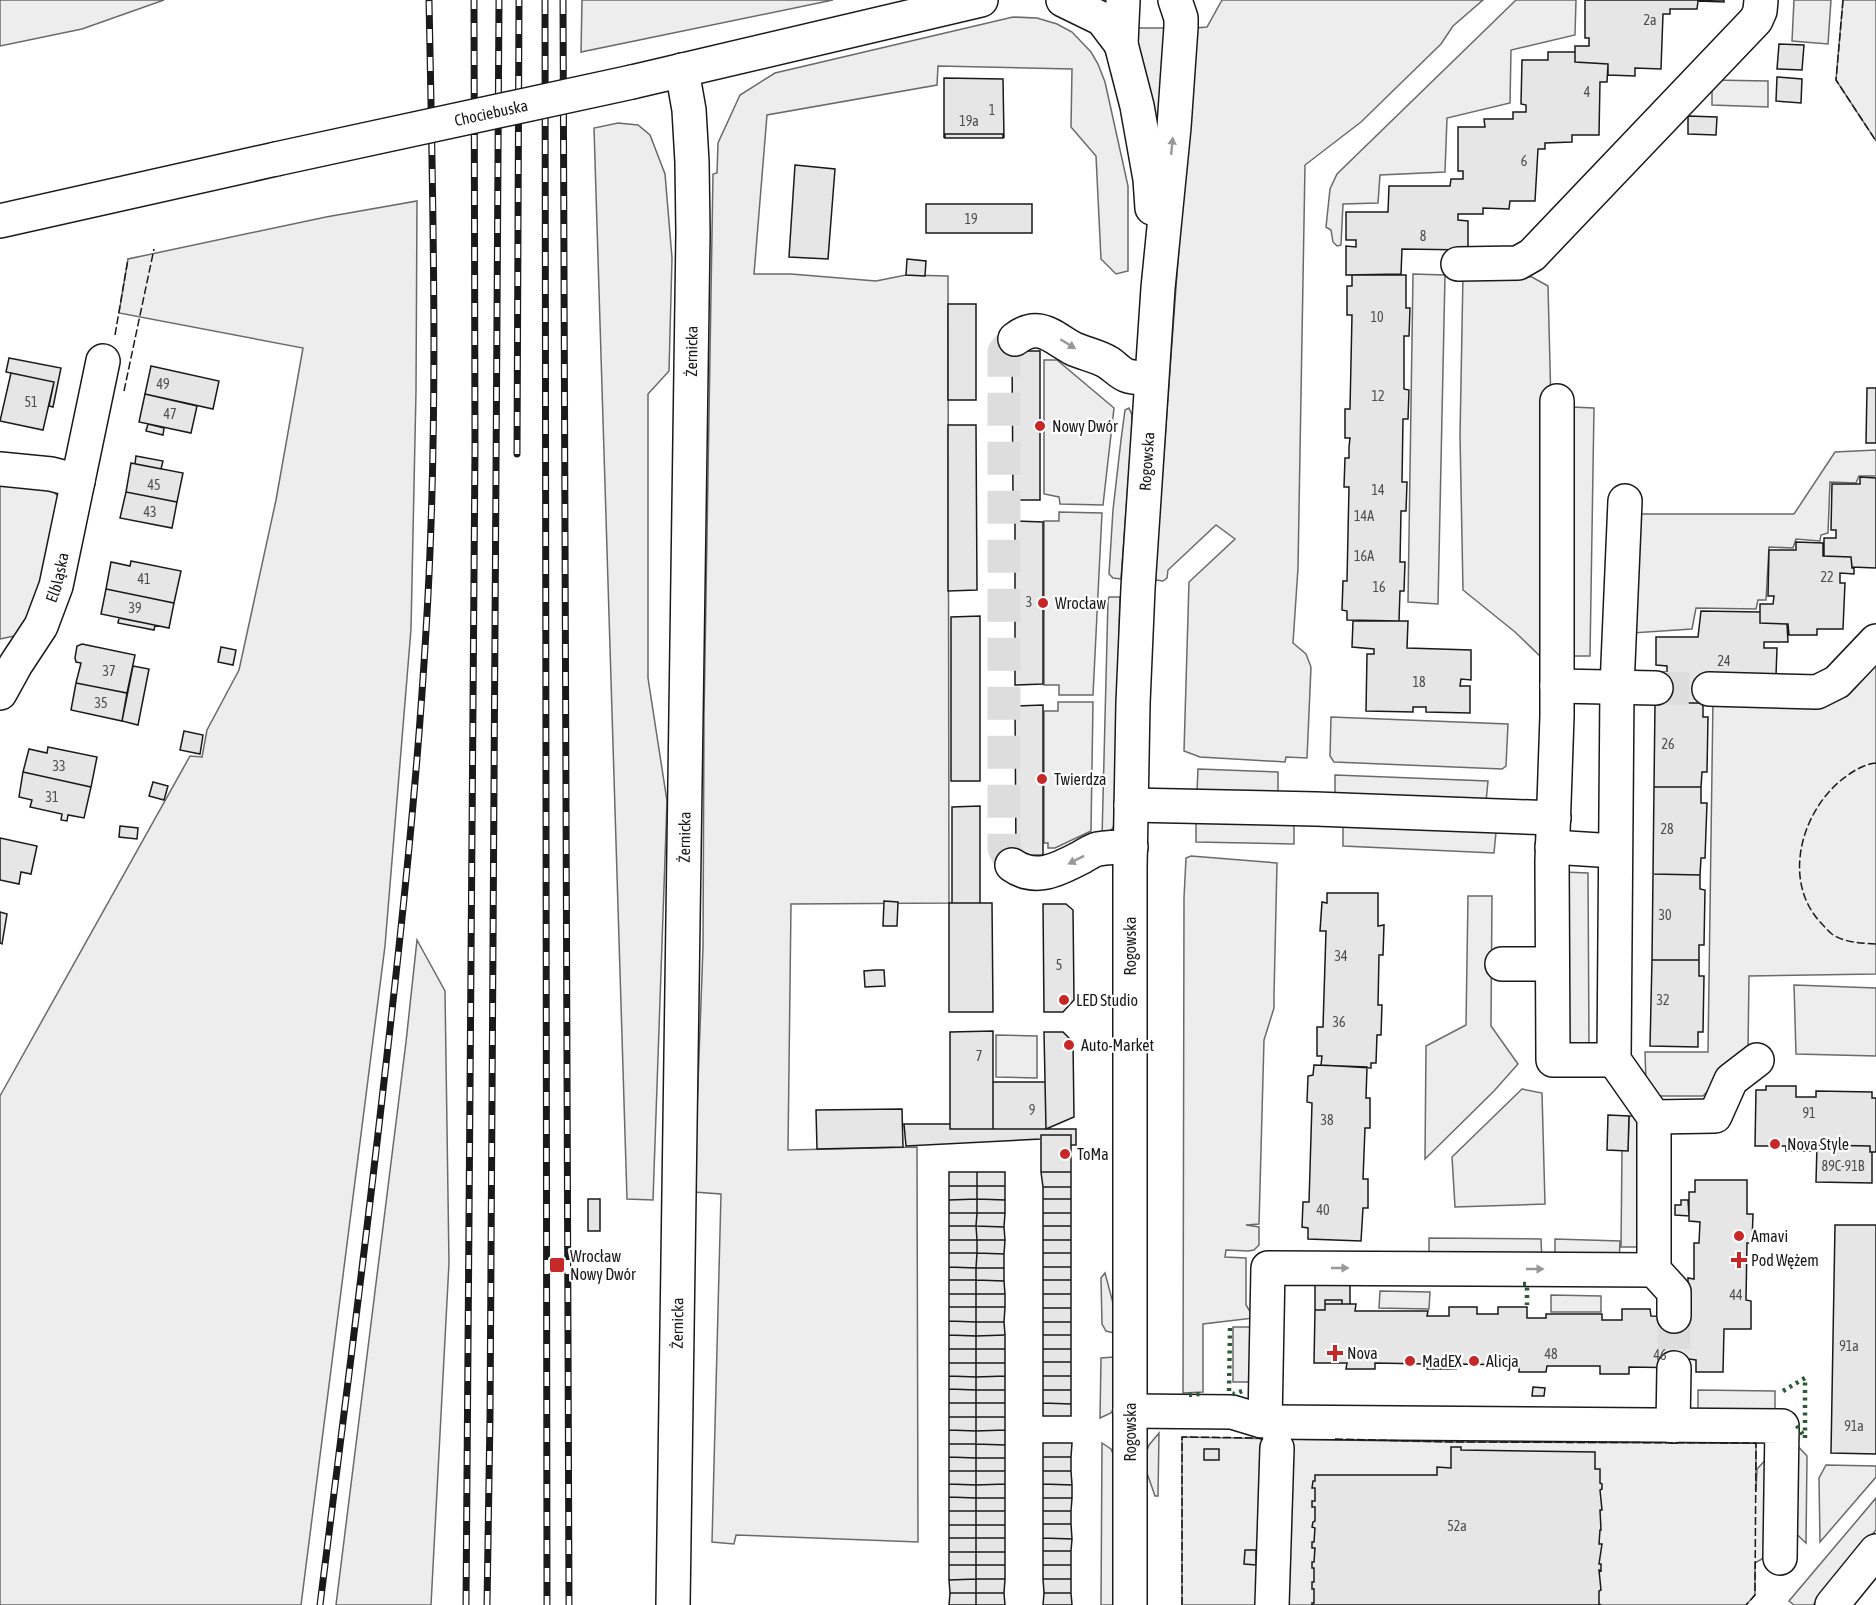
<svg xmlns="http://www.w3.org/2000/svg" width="1876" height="1605" font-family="'Asap Condensed',sans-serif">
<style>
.built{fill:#ededed;stroke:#6a6a6a;stroke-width:1.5}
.building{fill:#e6e6e6;stroke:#1a1a1a;stroke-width:1.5}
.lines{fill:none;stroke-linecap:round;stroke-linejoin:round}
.minor-tunnel{stroke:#ddd;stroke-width:33;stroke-dasharray:33 16;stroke-linecap:butt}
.minor-casing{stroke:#1a1a1a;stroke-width:36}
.minor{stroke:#fff;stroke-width:33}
.rail-casing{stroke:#1a1a1a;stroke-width:7}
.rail{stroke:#fff;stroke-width:4.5;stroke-dasharray:14;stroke-linecap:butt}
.minor-bridge-casing{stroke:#1a1a1a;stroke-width:36;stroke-linecap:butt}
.minor-bridge{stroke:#fff;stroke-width:33}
.hedge{stroke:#2b5a34;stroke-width:4.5;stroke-dasharray:3 4.5;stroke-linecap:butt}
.fence{stroke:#1a1a1a;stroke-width:1.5;stroke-dasharray:8 3;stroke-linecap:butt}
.oneway{fill:#989898}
.poi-dot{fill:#c62828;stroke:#fff;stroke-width:2}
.labels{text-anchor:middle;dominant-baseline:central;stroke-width:4.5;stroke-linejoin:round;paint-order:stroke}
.number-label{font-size:14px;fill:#4d4d4d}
.street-label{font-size:16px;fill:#1a1a1a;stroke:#fff}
.poi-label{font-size:16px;fill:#1a1a1a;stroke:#fff;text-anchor:start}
</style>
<rect width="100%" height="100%" fill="#fff"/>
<path class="built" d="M0 0H164L82 29 0 46Z
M582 0H833L581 52Z
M1222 0H1483L1453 26 1441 44 1361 122 1305 165 1298 568 1293 643 1306 654 1311 667 1307 758 1286 757 1285 762 1200 757 1184 751 1189 582 1235 539 1216 525 1168 570 1167 578 1163 581 1156 580 1155 574 1195 28 1207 27Z
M1516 0H1576L1575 35 1511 50 1510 103 1447 118 1445 172 1380 175 1378 203 1343 204 1341 245 1337 246 1333 242 1331 230 1326 227 1330 189 1337 174Z
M1794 0H1831L1828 44 1792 41Z
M1843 0H1876V141L1836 80Z
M1013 17 1037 18 1057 24 1072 32 1091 52 1098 64 1105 82 1128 186V271L1116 274 1101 259 1096 156 1071 127 1072 69 938 66 937 85 767 115 754 274H791L876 281 906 275 948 276 949 903H952L791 904 788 1150 917 1147 918 1542 736 1535 734 1544 712 1542 721 1194 694 1192 703 947 704 716 713 174 717 173 718 143 740 95 775 73Z
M1138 28H1167L1161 117 1158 118 1153 117 1135 31Z
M1712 80 1768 81V107L1712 105Z
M618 123 638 125 650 135 665 174 672 258 669 371 648 394V678L667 801 653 1200 627 1199 594 128Z
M417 201 416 391 411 629 385 946 301 1605H0V1096L190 756 202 757 207 730 239 670 276 500 303 348 119 313 128 259 326 217Z
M1413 274 1445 275 1438 604 1408 602Z
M1463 274 1532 277 1548 286 1551 405 1541 657 1515 632 1463 590 1460 436Z
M1044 360H1057L1114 408 1103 505 1060 504 1059 497 1044 494Z
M1572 407 1594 408 1590 656H1569Z
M1129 408 1132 415V430L1121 579 1113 578 1109 574 1113 510 1121 440 1125 410Z
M1876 450V476H1859L1856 483 1830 482 1828 533 1821 535 1820 541 1796 539 1793 548 1769 547 1766 600H1758L1756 609 1696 608 1692 629 1632 633 1631 514H1794L1835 452Z
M0 479 44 483 59 497 36 619 14 636 0 639Z
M1059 512 1102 513 1093 695H1059V685H1044V521H1059Z
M1109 597H1120L1114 824 1113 828 1102 838 1108 600Z
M1876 655V974L1749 976 1748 1050 1703 1096H1655L1646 1083 1645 1052H1708L1713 698 1806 701 1813 709 1831 702Z
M1058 702H1093L1091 831 1055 848H1048V843H1044V711H1058Z
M1331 717 1508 724 1506 766 1502 769 1334 762 1330 756Z
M1198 769 1278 772V794L1197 791Z
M1335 775 1488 781 1486 802 1335 795Z
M1196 820 1294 822V844L1196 842Z
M1343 826 1496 832 1494 853 1343 846Z
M1191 856 1277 863 1274 996V1008L1264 1040 1259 1224 1246 1225 1259 1227V1245L1254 1250 1248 1251 1226 1250 1225 1257 1246 1258V1305L1254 1318 1203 1324V1392L1183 1393 1184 898 1186 858Z
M1564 872 1588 873 1589 1044H1563Z
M1468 896H1492L1491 1026 1518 1064 1494 1091 1425 1159 1426 1046 1466 1025Z
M417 940 445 991 449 1263 431 1605H336L406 1042Z
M1794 985 1876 988V1056L1796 1054Z
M996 1035 1037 1036V1078L996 1077Z
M1522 1089 1542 1093 1545 1204 1455 1207 1452 1157Z
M1629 1116 1642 1117 1644 1247H1621L1622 1150H1628Z
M1429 1238 1541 1239 1542 1262 1429 1261Z
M1555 1239 1620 1241 1619 1264 1555 1263Z
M1105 1273 1113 1303 1114 1333 1106 1331 1102 1324 1101 1278Z
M1380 1291 1430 1292 1429 1309 1379 1308Z
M1551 1295 1601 1296V1312H1551Z
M1233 1327H1254V1382H1233Z
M1114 1357 1113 1409 1111 1413 1100 1418 1101 1358Z
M1698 1390 1775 1391V1412L1698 1411Z
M1159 1433 1158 1496H1155L1147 1473 1145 1456 1149 1445Z
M1182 1437 1451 1442 1756 1443V1492L1757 1469 1772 1453V1553L1755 1563V1595L1746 1605H1182Z
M1791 1439 1807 1456 1806 1543 1790 1528Z
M1102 1443 1111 1449 1114 1456V1605H1101Z
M1826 1465 1876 1466V1477L1820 1542 1819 1478Z
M1876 1498V1530L1813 1605H1794L1789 1601Z"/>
<path class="building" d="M1585 0H1724V2L1698 1 1697 9H1670V14H1663L1661 69 1635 68V76L1608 75V64L1575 62V46H1589V38H1585Z
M1779 44 1804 45 1802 70 1777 69Z
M1548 52H1575V62L1608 64 1607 82H1600L1599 135H1572V142L1545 143V149H1538L1535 201H1510L1509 209 1483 208V214H1458V220L1468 221V250L1402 249 1401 274 1346 275V246L1356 247V240H1346V212H1388L1389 186H1450L1451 179H1463V171H1458V127H1485L1484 119H1513V112H1526V105L1521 104 1522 60H1548Z
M1777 77 1802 79 1801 103 1776 101Z
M944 78 1003 79 1004 138 1003 134H945L944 138Z
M1688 116 1717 117 1716 135 1688 134Z
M945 134H1003V138H945Z
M795 165 835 169 828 259 789 257Z
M926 204H1032V233H926Z
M907 259 926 261 925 276 906 275Z
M1352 275H1406V308H1410L1409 336H1404V389L1409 390 1408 419H1403L1402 482H1407L1406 511H1401L1400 562H1405L1404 591H1400L1399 621 1347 620V611L1342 610 1343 581H1347L1349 487H1344L1345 458H1349V447L1350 438H1345V409H1350L1352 315H1347V286H1352Z
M948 304H976V400H948Z
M1012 351H1040V500H1013Z
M9 358 61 368 53 407 49 406 54 382 6 372Z
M151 366 219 381 213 409 145 394Z
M11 373 54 382 43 430 0 421Z
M1867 388H1876V443H1866Z
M145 394 197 406 191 433 139 422Z
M148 424 164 428 163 435 146 431Z
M948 425H976L977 590 948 591Z
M136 456 163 461 161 469 135 464Z
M131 463 183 473 177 502 126 492Z
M1860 477 1876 478V568L1852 567 1851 557 1824 556V538H1836V530H1831L1832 484H1860Z
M126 492 177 502 172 528 120 518Z
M1015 521 1043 522V684L1015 685Z
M1796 542 1823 543V556L1851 557 1852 568H1854V574L1840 573V583H1845L1843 629H1817V635H1789L1788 624 1760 623V604H1773L1774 596H1768L1769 550H1796Z
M131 561 181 571 174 603 106 589 111 562 130 566Z
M106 589 174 603 169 628 101 614Z
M1701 611 1760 612V623L1787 624 1788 642H1764V648H1777L1776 676 1703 703H1655V672H1667V666L1656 665V637H1698Z
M980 616V781H951V617Z
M119 618 155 625 154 630 118 623Z
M1353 621H1408L1407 648 1471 650V680L1461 679 1460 686H1470V713L1426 712V707H1413V712L1366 711 1367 654H1374V649L1352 647Z
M82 644 135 655 127 693 76 683 81 663 76 662 75 658 77 646Z
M221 647 236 650 233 665 218 662Z
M133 666 149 669 138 725 122 721Z
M76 683 127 693 122 721 71 710Z
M1655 703H1703V717H1708L1707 772H1702L1701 787H1654Z
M1043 705V855L1016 856 1015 706Z
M184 731 203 735 200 754 180 750Z
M48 747 97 757 91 787 23 772 29 749 47 753Z
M23 772 91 787 84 818 68 815 67 821 61 820 62 814 30 807 32 800 19 797Z
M153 782 168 786 164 800 149 796Z
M1654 787H1701V803H1707L1705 858H1701L1700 875 1653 874Z
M980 806V903H952V807Z
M120 826 138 828 137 839 119 837Z
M0 838 37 846 31 874 21 872 19 884 0 880Z
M1653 874 1700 875V889L1705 890 1704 945H1699V960H1652Z
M1327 893H1378V926L1384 925 1383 955H1379L1378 1005H1382L1381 1035H1377L1376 1063H1371V1068L1321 1065 1322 1056H1317V1027H1323L1326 931H1320L1322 902 1327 903Z
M884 901 898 902 897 926H883Z
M949 903H992L993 1012H949Z
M1043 904H1066L1073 910 1074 1000 1063 1012H1044Z
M0 912 7 914 2 944 0 943Z
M1652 960H1699V976H1704L1703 1032H1698V1047L1650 1046Z
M876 970H884L885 986 865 987 864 971Z
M993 1031V1129H950V1032Z
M1044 1032H1063L1073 1042 1074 1117 1046 1129Z
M1314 1065 1367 1067 1366 1098H1370V1128H1365L1363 1179H1368V1208H1363L1361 1241 1308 1239V1228L1302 1227 1303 1202H1309L1312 1103 1307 1102 1308 1076 1313 1075Z
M993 1082H1045L1046 1129H993Z
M1766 1086H1796V1097H1816V1091L1872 1092V1098H1876V1152H1870V1146L1817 1145V1151H1786V1146H1755L1756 1090H1766Z
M902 1109 903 1147 817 1149 816 1110Z
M1608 1115 1629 1116 1628 1151 1607 1150Z
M904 1124H950V1129H1076V1145H1071V1135H1041V1139L906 1146Z
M1041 1135H1071V1172H1041Z
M1817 1145 1870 1146V1152H1872V1183L1816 1182Z
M949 1172H977V1186H949Z
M977 1172H1005V1186H977Z
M1041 1172H1071V1187H1043Z
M1695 1180H1747V1214H1753L1752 1243H1747L1746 1300 1751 1301V1329H1724L1723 1372H1696V1360L1689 1359V1368L1629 1367V1374H1600V1366H1547L1546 1372H1519V1365L1456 1364V1369H1427L1426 1364 1375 1363V1369H1346L1347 1363H1314L1315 1310H1325V1304H1356L1355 1311H1428L1427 1316H1449V1307H1477V1314H1498V1307H1527V1318H1546V1314H1602V1320H1622V1309H1650L1651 1316 1686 1317 1688 1304V1278L1694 1279V1243H1699L1700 1222 1689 1221V1192H1695Z
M949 1186H977V1199L949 1200Z
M977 1186H1005V1200L977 1199Z
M1043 1187H1071V1199H1043Z
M588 1199H600V1231H588Z
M977 1199V1213H949V1200Z
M977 1199 1005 1200V1213H977Z
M1043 1199H1071V1213H1043Z
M1681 1200H1688L1689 1216 1675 1215V1205H1681Z
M949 1213H977L976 1226H949Z
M977 1213H1005L1004 1227 976 1226Z
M1043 1213H1071V1226H1043Z
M1835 1225H1876V1454L1831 1453Z
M949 1226H976L977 1240H949Z
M976 1226 1004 1227 1005 1240H977Z
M1043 1226H1071V1240H1043Z
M949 1240H977V1253H949Z
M977 1240H1005L1004 1254 977 1253Z
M1043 1240H1071V1253H1043Z
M949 1253H977L976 1268 949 1267Z
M977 1253 1004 1254V1268H976Z
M1043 1253H1071V1267H1043Z
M949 1267 976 1268V1280H949Z
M1043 1267H1071V1280H1043Z
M976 1268H1004V1281L976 1280Z
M949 1280H976V1294H949Z
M976 1280 1004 1281 1005 1294H976Z
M1043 1280H1071V1294H1043Z
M1315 1283H1350V1304H1342V1300H1325V1310H1315Z
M949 1294H976V1307H949Z
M976 1294H1005V1307H976Z
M1043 1294H1071V1308H1043Z
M1325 1300H1342V1304H1325Z
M949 1307H976V1322L949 1321Z
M976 1307H1005L1004 1322H976Z
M1043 1308H1071V1322H1043Z
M949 1321 976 1322V1336L949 1335Z
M976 1322H1004L1005 1335 976 1336Z
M1043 1322H1071V1335H1043Z
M949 1335 976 1336V1349H949Z
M1005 1335V1349H976V1336Z
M1043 1335H1071V1349H1043Z
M949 1349H976V1363H949Z
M976 1349H1005V1363H976Z
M1043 1349H1071V1362H1043Z
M1043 1362H1071V1376H1043Z
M949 1363H976V1377L949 1376Z
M976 1363H1005V1376L976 1377Z
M949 1376 976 1377V1390L949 1389Z
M1005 1376V1390H976V1377Z
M1043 1376H1071V1390H1043Z
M1533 1387 1545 1388 1544 1396H1532Z
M949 1389 976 1390V1403H949Z
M976 1390H1005V1403H976Z
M1043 1390H1071V1404L1043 1403Z
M949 1403H976V1417H949Z
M976 1403H1005V1417H976Z
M1043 1403 1071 1404V1416H1043Z
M949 1417H976V1431L949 1430Z
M976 1417H1005V1430L976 1431Z
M949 1430 976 1431V1444H949Z
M1005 1430V1445L976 1444V1431Z
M1043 1443H1072L1071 1457H1043Z
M949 1444H976V1458L949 1457Z
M976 1444 1005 1445V1458H976Z
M1451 1447H1461V1450L1595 1452V1469H1600V1483L1602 1484V1489L1600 1490 1602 1510H1600L1601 1530H1600L1599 1544H1602L1599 1564H1601V1571L1599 1570 1601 1590 1599 1591V1604L1601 1605H1312V1603H1314V1589H1312V1582H1314V1568H1312V1562H1314L1315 1548H1312V1542H1314L1315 1528 1312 1527 1313 1522 1315 1521V1507H1312V1501H1315V1488H1312L1313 1481H1315V1475H1437V1467L1451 1468Z
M1204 1449H1219V1460H1204Z
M949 1457 976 1458V1471H949Z
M1043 1457H1071V1471H1043Z
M976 1458H1005V1471H976Z
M949 1471H976V1485L949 1484Z
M976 1471H1005V1484L976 1485Z
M1043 1471H1071L1072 1485 1043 1484Z
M949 1484 976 1485V1498L949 1497Z
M1005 1484V1498H976V1485Z
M1043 1484 1072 1485V1498H1043Z
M949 1497 976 1498V1511H949Z
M976 1498H1005V1511H976Z
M1043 1498H1072L1071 1511H1043Z
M949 1511H976V1525H949Z
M976 1511H1005V1525H976Z
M1043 1511H1071V1524H1043Z
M1043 1524H1071L1072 1539 1043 1538Z
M949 1525H976V1538H949Z
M976 1525H1005V1538H976Z
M949 1538H976V1552H949Z
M976 1538H1005V1552H976Z
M1043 1538 1072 1539 1071 1551H1043Z
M1245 1550H1256V1565L1244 1564Z
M1043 1551H1071V1565H1043Z
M949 1552H976V1565H949Z
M976 1552H1005V1565H976Z
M949 1565H976V1579L949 1580Z
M976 1565H1005V1579H976Z
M1043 1565H1071V1579H1043Z
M976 1579H1005L1004 1593H976Z
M976 1579V1593H950L949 1580Z
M1043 1579H1071V1593H1044Z
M950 1593H976V1605H949Z
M976 1593H1004L1005 1605H976Z
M1044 1593H1071L1072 1605H1043Z"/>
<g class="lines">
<path class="minor-tunnel" d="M1656 688 1709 689
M1012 865 1004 848V352L1015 339
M1674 1316V1368"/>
<g class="minor-casing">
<g id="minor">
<path d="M1063 0 1102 19 1121 44"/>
<path d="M1123 0 1121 44 1137 106 1150 179 1152 208"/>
<path d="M632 82 981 0"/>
<path d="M0 221 276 159"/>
<path d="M1458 264 1518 263 1532 255 1756 20 1760 11 1761 0"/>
<path d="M1015 339C1039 320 1053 338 1074 349 1085 354 1098 356 1109 363 1115 367 1121 374 1128 376 1136 378 1144 378 1151 379"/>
<path d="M1557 401V716L1552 861 1553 1060H1614"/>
<path d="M0 469 51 474 78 481"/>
<path d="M1625 501 1617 687 1614 1060 1654 1117V1270L1674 1292V1316"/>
<path d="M1557 686 1656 688"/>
<path d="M1709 689 1817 692 1837 682 1876 641"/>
<path id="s1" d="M0 693 16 664 41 626 56 586 103 361"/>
<path d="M1131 805 1316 809 1554 818"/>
<path d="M1552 847 1615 851"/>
<path d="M1012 865C1036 882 1059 869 1082 857 1087 854 1093 850 1098 849 1109 847 1121 847 1131 847"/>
<path d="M1502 964H1552"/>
<path d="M1654 1117 1715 1116 1731 1080 1757 1060"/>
<path d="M1130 1411 1232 1412 1265 1422 1782 1426 1780 1558"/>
<path d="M1265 1422 1268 1268 1654 1270"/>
<path d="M1673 1426 1674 1368"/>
<path id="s2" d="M673 1605 693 233 692 162 689 110 682 70"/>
<path id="s3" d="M1130 1605V868L1133 703 1138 588 1158 288 1174 127 1181 27V18L1175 0"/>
<path d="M1272 1605 1277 1448"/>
<path d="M1832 1605 1876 1551"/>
</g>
</g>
<use href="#minor" class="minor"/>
<g class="rail-casing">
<path id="rail" d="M545 0 547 1605
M563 0 569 1605
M517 454 519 0
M320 1605C341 1436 363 1268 382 1099 400 943 417 787 426 631 439 421 433 210 429 0
M466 1605 475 448 474 0
M487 1605 490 1417 499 0"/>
</g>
<use href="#rail" class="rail"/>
<g class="minor-bridge-casing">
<g id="minor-bridge">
<path id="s4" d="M276 159 632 82"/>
</g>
</g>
<use href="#minor-bridge" class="minor-bridge"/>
<path class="hedge" d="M1523 1284H1527V1305
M1230 1328 1229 1392 1234 1394 1245 1390
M1783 1391 1805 1378V1438L1796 1424
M1189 1395 1201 1394"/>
<path class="fence" d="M1843 0 1836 80 1876 141
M115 335 128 259
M124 391 154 249
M1876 763C1863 764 1850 773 1840 781 1800 815 1782 883 1822 924 1825 927 1828 931 1832 934 1845 943 1861 943 1876 944
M1335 1439 1451 1442 1756 1443 1755 1595 1746 1605
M1182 1605V1437L1263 1438"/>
</g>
<defs><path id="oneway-solid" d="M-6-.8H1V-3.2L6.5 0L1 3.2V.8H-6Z" transform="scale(1.5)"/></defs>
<g class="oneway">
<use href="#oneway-solid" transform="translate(1172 146) rotate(-85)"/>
<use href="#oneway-solid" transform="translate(1068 344) rotate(32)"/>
<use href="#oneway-solid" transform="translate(1076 860) rotate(153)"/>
<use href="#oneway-solid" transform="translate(1340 1268)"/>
<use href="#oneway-solid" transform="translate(1535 1269)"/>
</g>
<g class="poi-dot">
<circle cx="1040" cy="426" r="6"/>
<circle cx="1043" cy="603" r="6"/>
<circle cx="1042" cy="779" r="6"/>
<circle cx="1064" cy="1000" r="6"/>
<circle cx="1069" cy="1045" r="6"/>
<circle cx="1775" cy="1144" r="6"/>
<circle cx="1065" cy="1154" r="6"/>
<circle cx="1739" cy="1236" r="6"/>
<path d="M1736 1251h6v6h6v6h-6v6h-6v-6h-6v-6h6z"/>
<rect x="549" y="1257" width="16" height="16" rx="3"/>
<path d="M1332 1344h6v6h6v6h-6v6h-6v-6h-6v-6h6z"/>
<circle cx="1410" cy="1361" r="6"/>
<circle cx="1474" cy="1361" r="6"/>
</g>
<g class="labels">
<g class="number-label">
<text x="1650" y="20">2a</text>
<text x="1587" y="92">4</text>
<text x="992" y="110">1</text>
<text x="969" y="121">19a</text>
<text x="1524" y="161">6</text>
<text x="971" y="219">19</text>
<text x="1423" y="236">8</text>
<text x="1377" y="317">10</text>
<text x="163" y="384">49</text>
<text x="1378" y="396">12</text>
<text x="31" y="402">51</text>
<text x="170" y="414">47</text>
<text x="154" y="485">45</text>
<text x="1378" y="490">14</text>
<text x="150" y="512">43</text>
<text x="1364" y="516">14A</text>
<text x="1364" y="556">16A</text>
<text x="1827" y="577">22</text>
<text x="144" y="579">41</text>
<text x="1379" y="587">16</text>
<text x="1029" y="602">3</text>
<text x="135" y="608">39</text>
<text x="1724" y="661">24</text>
<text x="109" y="671">37</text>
<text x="1419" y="682">18</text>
<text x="101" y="703">35</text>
<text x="1668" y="744">26</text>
<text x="59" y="766">33</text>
<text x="52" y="797">31</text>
<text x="1667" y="829">28</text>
<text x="1665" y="915">30</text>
<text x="1341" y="956">34</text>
<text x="1059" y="965">5</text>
<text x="1663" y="1000">32</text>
<text x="1339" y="1022">36</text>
<text x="979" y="1056">7</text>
<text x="1032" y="1110">9</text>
<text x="1809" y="1113">91</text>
<text x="1327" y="1120">38</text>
<text x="1843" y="1166">89C-91B</text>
<text x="1323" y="1210">40</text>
<text x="1736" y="1295">44</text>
<text x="1849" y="1346">91a</text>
<text x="1551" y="1354">48</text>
<text x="1660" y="1355">46</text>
<text x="1854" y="1426">91a</text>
<text x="1457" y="1526">52a</text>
</g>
<g class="street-label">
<text stroke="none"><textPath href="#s4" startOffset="220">Chociebuska</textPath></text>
<text stroke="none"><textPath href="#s2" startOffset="1254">Żernicka</textPath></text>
<text stroke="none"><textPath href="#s3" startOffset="1144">Rogowska</textPath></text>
<text stroke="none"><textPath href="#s1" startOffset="130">Elbląska</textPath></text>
<text stroke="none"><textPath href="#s2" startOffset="768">Żernicka</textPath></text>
<text transform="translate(1130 946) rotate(-90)">Rogowska</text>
<text stroke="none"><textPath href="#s2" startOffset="282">Żernicka</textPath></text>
<text transform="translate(1130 1432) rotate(-90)">Rogowska</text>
</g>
<g class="poi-label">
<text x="1052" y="426">Nowy Dwór</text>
<text x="1055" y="603">Wrocław</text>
<text x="1054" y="779">Twierdza</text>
<text x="1076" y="1000">LED Studio</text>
<text x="1081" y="1045">Auto-Market</text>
<text x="1787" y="1144">Nova Style</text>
<text x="1077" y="1154">ToMa</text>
<text x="1751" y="1236">Amavi</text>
<text x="570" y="1256">Wrocław<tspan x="570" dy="18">Nowy Dwór</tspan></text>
<text x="1751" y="1260">Pod Wężem</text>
<text x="1347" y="1353">Nova</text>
<text x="1422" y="1361">MadEX</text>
<text x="1486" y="1361">Alicja</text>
</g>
</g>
</svg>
